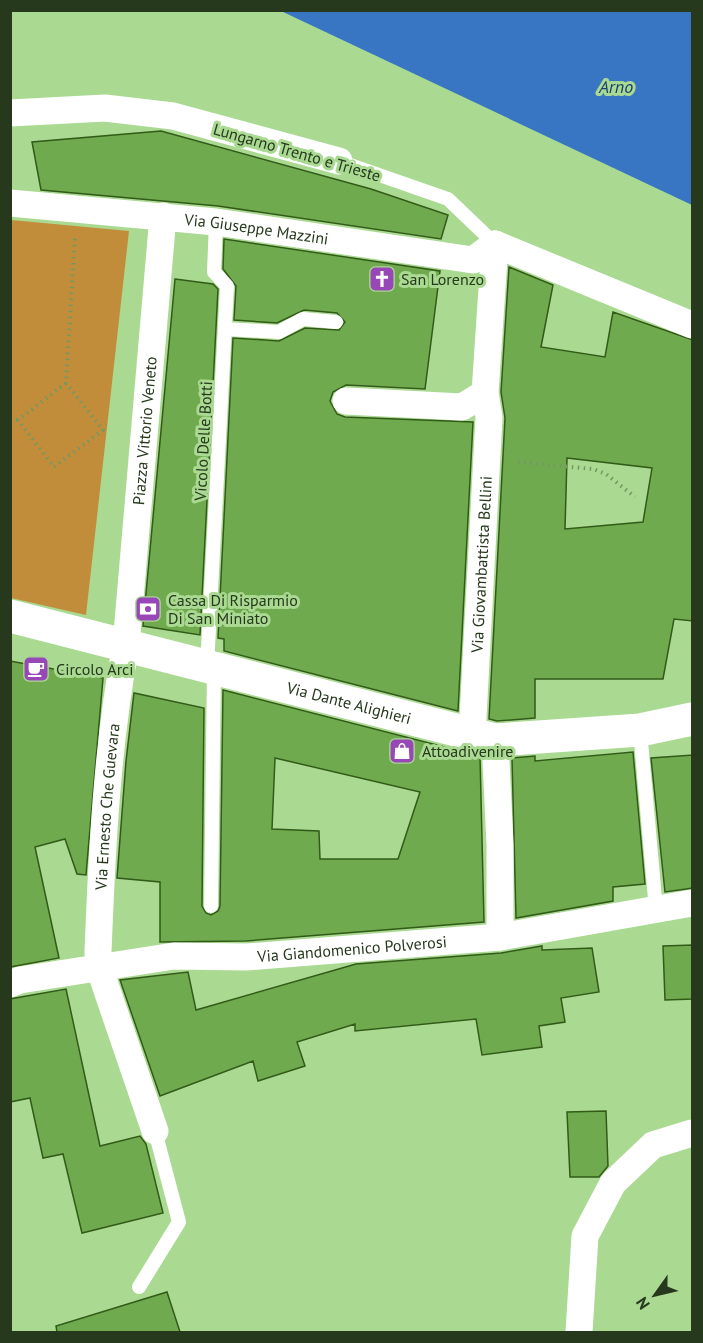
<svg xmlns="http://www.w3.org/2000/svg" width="703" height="1343" font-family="'PT Sans',sans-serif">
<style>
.green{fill:#c28d3a}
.water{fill:#3875c3}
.building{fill:#6faa4f;stroke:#325b18;stroke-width:1.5;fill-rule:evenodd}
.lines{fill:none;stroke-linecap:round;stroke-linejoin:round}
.path{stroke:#749862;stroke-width:4;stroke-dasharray:1.5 4.5;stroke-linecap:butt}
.lane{stroke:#fff;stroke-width:14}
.street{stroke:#fff;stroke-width:27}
.secondary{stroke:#fff;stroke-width:33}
.labels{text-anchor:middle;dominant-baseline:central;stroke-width:6;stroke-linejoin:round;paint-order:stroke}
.street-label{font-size:16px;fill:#26391d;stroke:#aad992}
.poi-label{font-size:16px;fill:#26391d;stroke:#aad992;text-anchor:start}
.water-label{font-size:18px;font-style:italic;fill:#163f73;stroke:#aad992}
</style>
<rect width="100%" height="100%" fill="#aad992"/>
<path class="green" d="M11 220 129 231 86 615 11 598Z"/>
<path class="water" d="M281 11H692V205Z"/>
<path class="building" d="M161 131 371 189 448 215 441 239 218 206 41 190 32 142Z
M224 239 440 271 425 389 346 385 333 392 330 401 337 414 345 417 473 422 458 711 224 651V639L218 638 233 338 279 341 305 328 339 330 345 322 337 313 304 310 277 323 234 320 236 286 223 269Z
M509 267 553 285 541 347 605 357 613 312 693 340V621L674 619 663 679H535V718L497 721 489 719 505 418 501 392ZM567 458 652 468 643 522 565 529Z
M175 279 213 284 218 289 200 635 143 626Z
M10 661 103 678 86 875 77 874 65 839 35 847 59 958 10 967Z
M223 690 480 756 484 922 246 941 160 942V882L117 878 126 761 134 693 204 708 202 906 206 913 211 915 218 911 220 906ZM275 758 420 792 398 859H320L319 831 272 829Z
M633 752 645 884 613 887V901L516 918 512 758 535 756V761Z
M693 755V888L665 892 651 758Z
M693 945V999L665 1000 663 946Z
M542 946V950L592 948 599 992 561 998 565 1022 539 1026 542 1047 482 1055 476 1019 355 1031V1024L297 1042 305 1066 258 1081 253 1061 160 1096 120 980 188 972 196 1010 356 964 501 953Z
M66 989 100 1146 140 1136 146 1144 163 1213 82 1233 63 1154 43 1158 30 1098 10 1102V999Z
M606 1111 608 1166 599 1177H570L567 1112Z
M167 1292 180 1332H57L56 1326Z"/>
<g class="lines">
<path class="path" d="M66 383 18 420 54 467 103 430 66 383 75 238
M10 418 18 420
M518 462 593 469 606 474 635 497"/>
<path class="lane" d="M339 161 448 199 495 244
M225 329 279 332 303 319 336 322
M207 667 227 286 214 272 216 222
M640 730 656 910
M211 906 214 669
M139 1287 179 1222 155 1131"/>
<g class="street">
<path d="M10 113 105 108 173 116 339 161"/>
<path id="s1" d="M10 203 216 222 473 260 495 244"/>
<path d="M495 244 692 325"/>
<path d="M346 401 462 407 485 393 495 244"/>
<path id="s2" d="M472 736 489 417 485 393"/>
<path d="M495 740 500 845V937"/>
<path id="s3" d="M10 984 20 980 174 956 247 957 500 937 692 903"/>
<path id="s4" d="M155 1131 99 967 98 952C102 849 107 745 126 645L163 216"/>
<path d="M579 1332 585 1236 613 1183 653 1145 692 1133"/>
</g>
<path class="secondary" id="s5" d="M10 616 495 740 640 730 692 719"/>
</g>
<defs>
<g id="church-square" transform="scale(1.35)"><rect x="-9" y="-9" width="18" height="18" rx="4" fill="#9847b6" stroke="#aad992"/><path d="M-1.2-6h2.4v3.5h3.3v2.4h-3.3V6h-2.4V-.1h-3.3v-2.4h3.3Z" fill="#fff"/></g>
<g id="bank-square" transform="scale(1.35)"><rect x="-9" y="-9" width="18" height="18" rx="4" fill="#9847b6" stroke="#aad992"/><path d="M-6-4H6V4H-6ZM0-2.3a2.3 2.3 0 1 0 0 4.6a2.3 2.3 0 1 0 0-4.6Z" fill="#fff"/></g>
<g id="cafe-square" transform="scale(1.35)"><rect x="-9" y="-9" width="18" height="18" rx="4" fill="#9847b6" stroke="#aad992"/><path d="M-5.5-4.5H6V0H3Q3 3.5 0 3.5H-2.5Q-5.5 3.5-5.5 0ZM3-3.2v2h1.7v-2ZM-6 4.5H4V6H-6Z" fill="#fff"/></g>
<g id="shop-square" transform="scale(1.35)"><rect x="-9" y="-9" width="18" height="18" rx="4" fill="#9847b6" stroke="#aad992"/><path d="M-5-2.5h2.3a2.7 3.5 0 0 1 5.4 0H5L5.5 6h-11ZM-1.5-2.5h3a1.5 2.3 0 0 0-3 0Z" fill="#fff"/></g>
</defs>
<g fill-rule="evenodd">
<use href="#church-square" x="382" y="279"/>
<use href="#bank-square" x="148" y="609"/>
<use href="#cafe-square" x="36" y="669"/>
<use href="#shop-square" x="402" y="751"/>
</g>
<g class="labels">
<g class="street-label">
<text transform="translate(297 152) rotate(16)">Lungarno Trento e Trieste</text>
<text stroke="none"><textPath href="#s1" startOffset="248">Via Giuseppe Mazzini</textPath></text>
<text stroke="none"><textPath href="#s4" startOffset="712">Piazza Vittorio Veneto</textPath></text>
<text transform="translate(203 441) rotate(-87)">Vicolo Delle Botti</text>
<text stroke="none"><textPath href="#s2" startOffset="172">Via Giovambattista Bellini</textPath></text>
<text stroke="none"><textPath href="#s5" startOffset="350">Via Dante Alighieri</textPath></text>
<text stroke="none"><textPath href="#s4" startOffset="334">Via Ernesto Che Guevara</textPath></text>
<text stroke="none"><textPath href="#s3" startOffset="345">Via Giandomenico Polverosi</textPath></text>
</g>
<g class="poi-label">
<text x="401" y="279">San Lorenzo</text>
<text x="168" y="600">Cassa Di Risparmio<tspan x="168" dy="18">Di San Miniato</tspan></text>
<text x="56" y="669">Circolo Arci</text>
<text x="422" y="751">Attoadivenire</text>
</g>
<g class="water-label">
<text x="616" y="86">Arno</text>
</g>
</g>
<rect width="703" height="1343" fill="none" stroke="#26391d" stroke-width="24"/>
<g transform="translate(655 1295) rotate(236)" stroke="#aad992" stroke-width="4.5" paint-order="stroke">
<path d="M0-4.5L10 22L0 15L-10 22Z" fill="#26391d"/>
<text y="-9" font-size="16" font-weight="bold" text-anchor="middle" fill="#26391d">N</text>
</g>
</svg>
